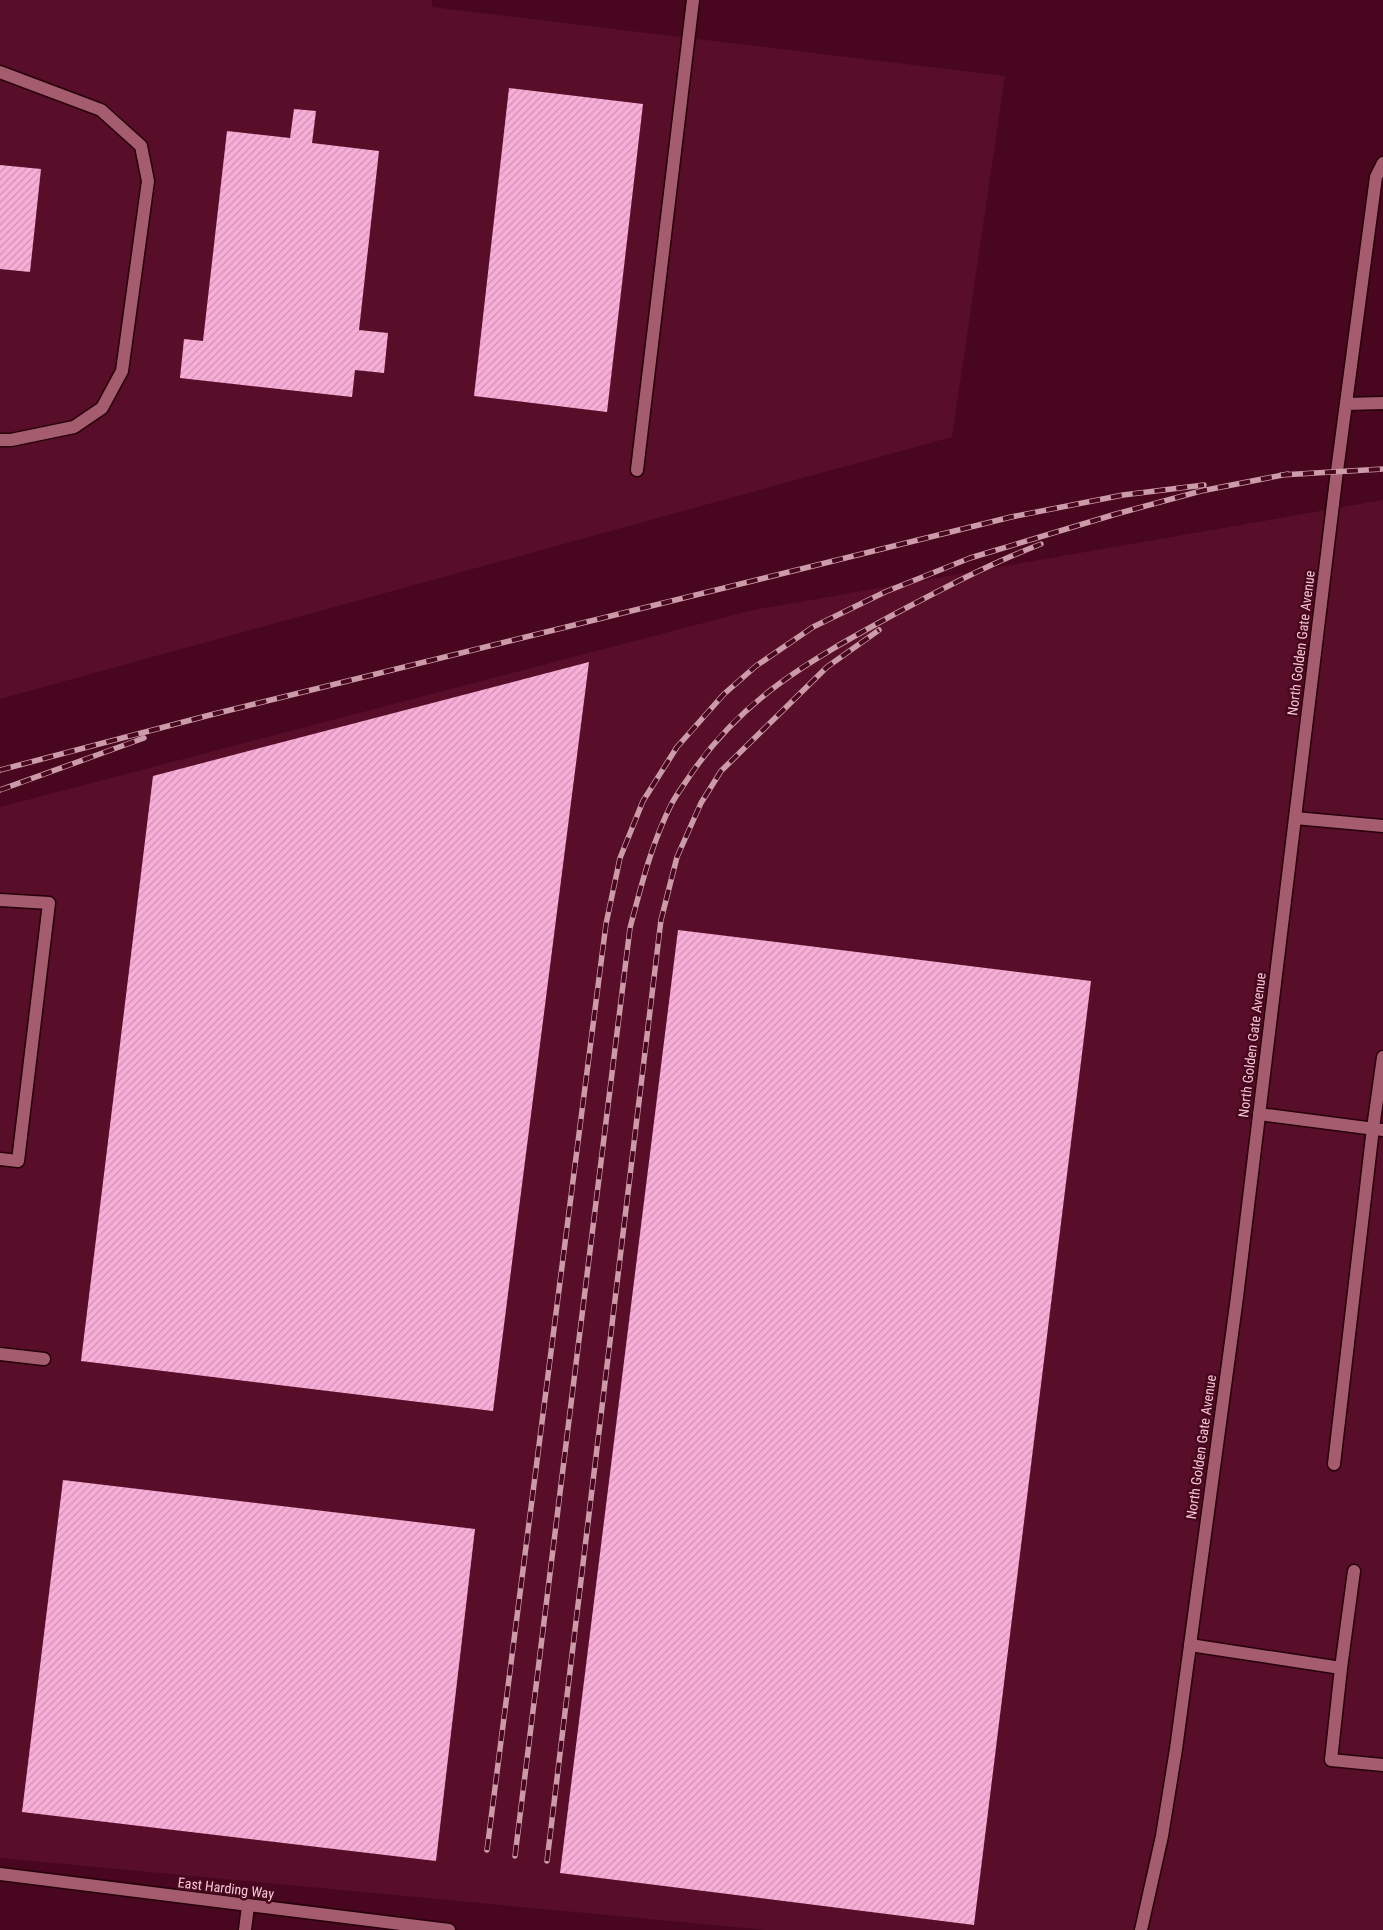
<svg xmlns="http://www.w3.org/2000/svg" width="1383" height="1930" font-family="'Roboto Condensed',sans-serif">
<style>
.built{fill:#580e29}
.building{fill:url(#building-hatch)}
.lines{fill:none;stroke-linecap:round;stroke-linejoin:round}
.service-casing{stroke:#26000a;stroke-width:15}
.minor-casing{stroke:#26000a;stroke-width:15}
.service{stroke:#a55c6e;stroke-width:12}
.minor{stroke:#a55c6e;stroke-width:12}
.rail-casing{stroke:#cb9ba7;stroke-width:5.5}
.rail{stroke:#48061f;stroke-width:4;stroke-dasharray:11;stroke-linecap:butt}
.labels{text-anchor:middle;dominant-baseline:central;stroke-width:5;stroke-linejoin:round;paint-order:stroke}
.street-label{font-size:14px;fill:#f5cbd3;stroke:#48061f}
</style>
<defs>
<pattern id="building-hatch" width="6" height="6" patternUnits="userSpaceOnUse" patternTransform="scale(1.25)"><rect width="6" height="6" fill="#f9aed8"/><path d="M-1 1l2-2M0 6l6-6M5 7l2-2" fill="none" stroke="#cd92b2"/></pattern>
</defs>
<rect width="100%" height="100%" fill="#48061f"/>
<path class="built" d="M0 0H432V7L1005 76 952 437 0 699Z
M1383 500V1930H767L0 1858V807L753 610Z"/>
<path class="building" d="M509 88 643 104 607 412 474 396Z
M294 109 316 111 312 143 379 151 359 330 388 333 384 373 355 370 352 397 180 378 184 339 203 341 227 131 290 138Z
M0 165 41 169 30 272 0 269Z
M589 662 493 1411 81 1361 153 776Z
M678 930 1091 981 974 1925 560 1873Z
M63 1480 475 1529 436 1861 22 1812Z"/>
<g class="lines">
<g class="service-casing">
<path id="service" d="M0 72 101 110 141 146 148 181 122 371 102 408 74 427 11 440H0
M637 470 693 0
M1295 818 1383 826
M0 900 49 903 18 1161 0 1159
M1259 1114 1383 1130
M0 1354 44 1359
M1334 1464 1373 1128 1383 1057
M1190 1645 1341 1668 1354 1571
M1341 1668 1331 1760 1383 1765"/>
</g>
<g class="minor-casing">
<path id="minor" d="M1346 404 1383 403
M0 1874 449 1930
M245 1930 248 1906
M1141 1930 1162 1836 1176 1749 1237 1297 1337 471 1376 177 1383 163"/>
</g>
<use href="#service" class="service"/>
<use href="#minor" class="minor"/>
<g class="rail-casing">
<path id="rail" d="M1281 475 1383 469
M0 770 210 715 1011 517 1123 495 1204 485
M0 790 144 738
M487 1850 606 924 620 858 643 801 677 747 724 694 756 666 813 627 885 592 970 558 1116 514 1201 491 1288 474
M515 1856 630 928C641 886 652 842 672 803 677 794 683 786 689 777 742 698 809 661 891 616 940 590 989 564 1041 544
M547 1861 661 920 677 857 701 803 721 771 827 667 879 630"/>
</g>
<use href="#rail" class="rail"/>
</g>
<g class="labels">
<g class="street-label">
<text transform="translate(1301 643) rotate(-83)">North Golden Gate Avenue</text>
<text transform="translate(1252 1045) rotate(-83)">North Golden Gate Avenue</text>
<text transform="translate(1201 1447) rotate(-82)">North Golden Gate Avenue</text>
<text transform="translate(226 1888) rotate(7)">East Harding Way</text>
</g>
</g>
</svg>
